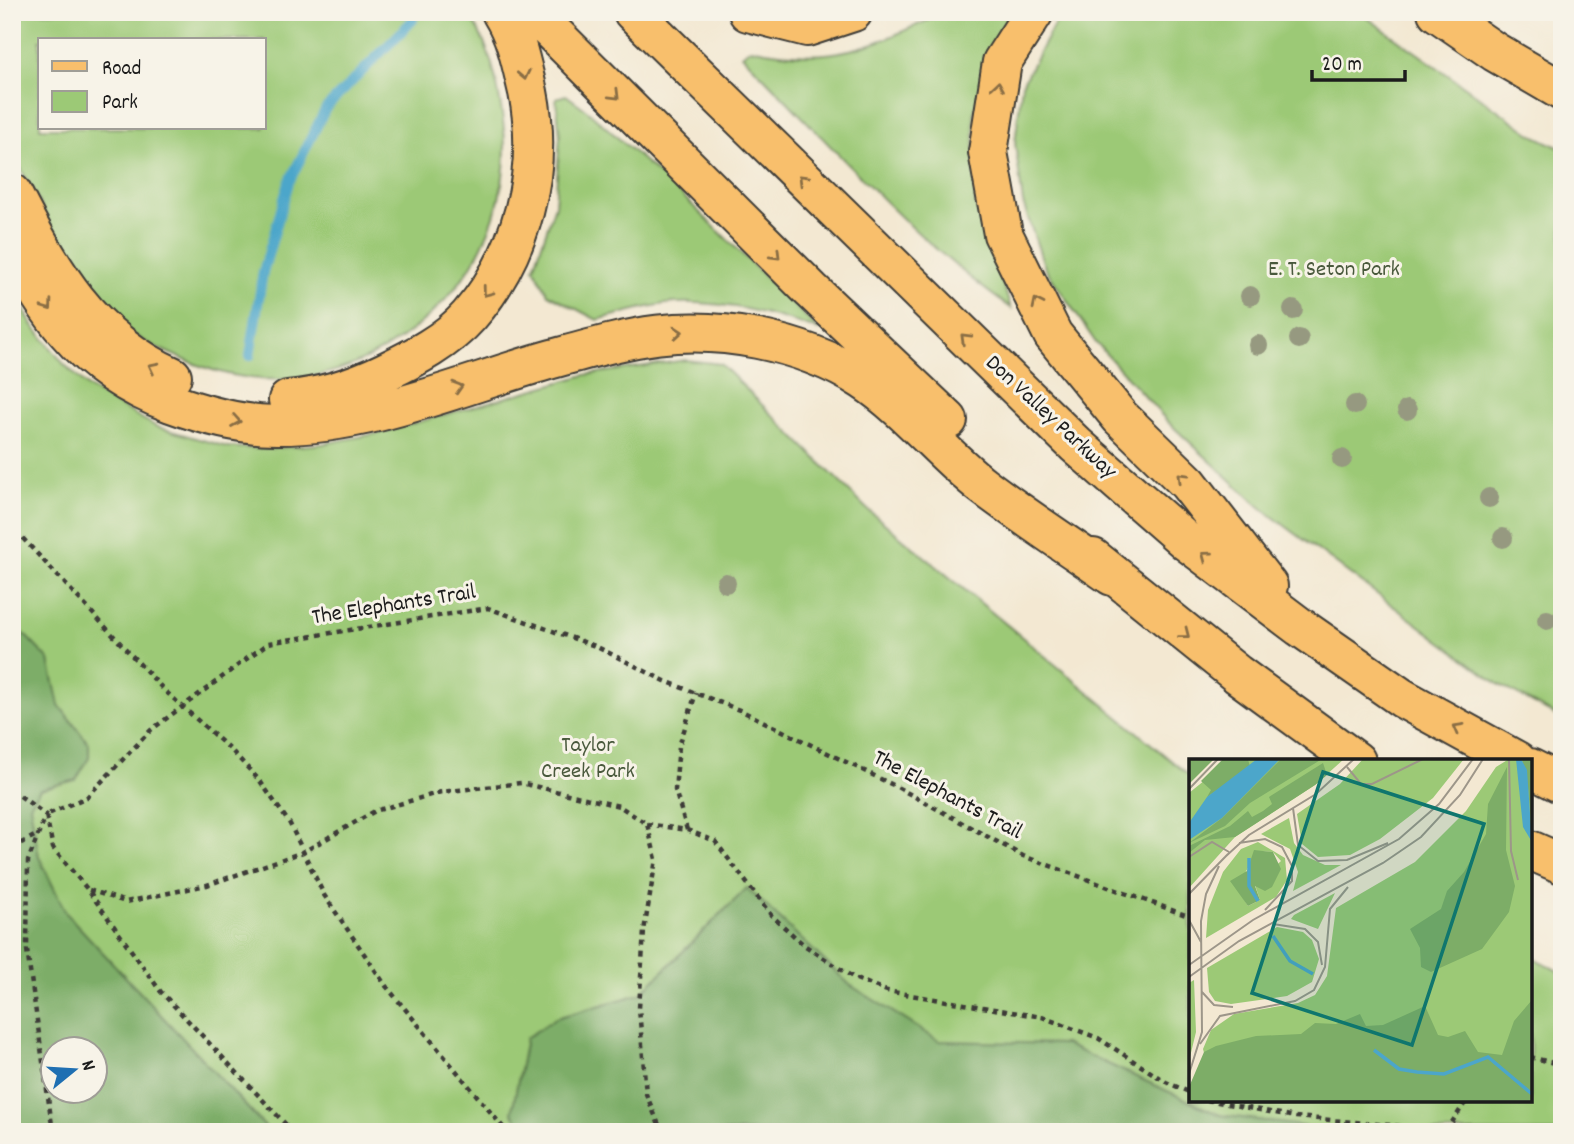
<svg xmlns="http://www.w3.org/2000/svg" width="1574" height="1144" font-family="Dekko,sans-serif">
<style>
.green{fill:#9cc976;stroke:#5c7249;stroke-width:2;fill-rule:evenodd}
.forest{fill:#7dad67;stroke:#4c6442;stroke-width:2;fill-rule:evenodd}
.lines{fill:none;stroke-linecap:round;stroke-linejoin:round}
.stream{stroke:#4ca6ca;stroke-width:10}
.major-casing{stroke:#3c3b37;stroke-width:42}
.highway-casing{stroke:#3c3b37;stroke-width:42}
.path{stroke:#3c3b37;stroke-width:4.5;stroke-dasharray:5 5;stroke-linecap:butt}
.major{stroke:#f8bf6c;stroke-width:38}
.highway{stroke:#f8bf6c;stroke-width:38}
.tree{fill:#969980}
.oneway{stroke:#8a6e44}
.labels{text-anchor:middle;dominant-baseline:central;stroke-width:6;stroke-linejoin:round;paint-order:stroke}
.park-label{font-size:23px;fill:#49593c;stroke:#f7f3e8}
.street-label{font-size:23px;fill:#1c1c1c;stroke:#f7f3e8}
.inset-river{fill:none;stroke:#4ca6ca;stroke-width:3.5}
.inset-road{fill:none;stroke:#9d9689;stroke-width:2}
.view{fill:#0f766e;fill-opacity:0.15;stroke:#0f766e;stroke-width:3.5}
.inset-edge{fill:none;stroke:#1c1c1c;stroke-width:3.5}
</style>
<rect width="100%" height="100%" fill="#f7f3e8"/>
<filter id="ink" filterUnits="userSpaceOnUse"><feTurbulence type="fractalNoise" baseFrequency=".0143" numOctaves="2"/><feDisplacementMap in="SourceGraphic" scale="14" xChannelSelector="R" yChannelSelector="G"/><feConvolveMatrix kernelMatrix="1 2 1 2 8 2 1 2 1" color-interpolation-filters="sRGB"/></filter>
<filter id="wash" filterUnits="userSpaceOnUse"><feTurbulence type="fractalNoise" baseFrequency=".00686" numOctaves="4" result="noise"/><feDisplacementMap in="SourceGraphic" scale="28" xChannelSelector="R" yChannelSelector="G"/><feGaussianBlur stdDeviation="1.57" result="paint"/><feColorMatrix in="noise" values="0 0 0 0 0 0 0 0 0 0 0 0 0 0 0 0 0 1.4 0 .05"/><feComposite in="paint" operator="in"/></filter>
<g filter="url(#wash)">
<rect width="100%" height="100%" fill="#f3e8d2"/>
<path class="green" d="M12 12H465C490 39 498 85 503 120 512 185 489 253 445 300 370 379 275 402 176 356 157 348 136 339 121 325 85 292 59 245 39 202 31 185 18 168 13 150 10 139 12 124 12 113 12 79 12 46 12 12ZM40 40H264V128H40Z
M942 12H1012L994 47 974 112 975 203 1011 308C911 239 828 141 742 55L750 48C811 61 851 56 908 29 919 24 932 20 942 12Z
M1061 12H1359L1533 135 1562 149V719L1498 684 1261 508 1169 423 1096 343 1045 268 1023 203 1015 143 1022 84Z
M566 95 588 111 683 196 819 330C773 314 726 301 676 303 651 304 622 314 597 320L548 294 534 268 555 205 560 136 556 98Z
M12 288 32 324 63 363 90 389 157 427 227 447 266 449 322 444 380 433 585 375 686 360 721 364 867 509 1191 777V1100H1530V956L1562 973V1132H12ZM52 1050H94V1092H52Z"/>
<path class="forest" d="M12 628 25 635 49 660 59 705 89 744V758L76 780 40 789 30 805 39 857 66 913 270 1132H12ZM52 1050H94V1092H52Z
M747 888 850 985 939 1041 1064 1044 1220 1115 1347 1132H525L512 1112 526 1038 556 1018 640 994Z"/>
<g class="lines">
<path class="stream" d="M250 356 263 272 289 182 326 108 413 20"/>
</g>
</g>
<g filter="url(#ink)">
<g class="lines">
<g class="major-casing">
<path id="major" d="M1437 12 1495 52 1562 91"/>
</g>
<g class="highway-casing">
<path id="highway" d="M532 12 811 290 948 420
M633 12 1076 445 1186 541 1300 627 1402 698 1517 761
M748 12 807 27 853 12
M1034 12 1002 62 988 152 1003 234 1053 335 1120 417 1188 483 1268 586
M12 193C50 269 91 340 172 376
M12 247C29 277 45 307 67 332 96 366 130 388 171 403 204 415 240 425 276 425 370 426 463 384 552 359 629 338 678 323 758 339 793 346 833 360 863 380 907 409 941 453 982 485 1024 517 1069 546 1112 576
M288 400C322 397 354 387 385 372 414 358 447 341 469 316 522 255 544 171 528 92 521 63 517 38 501 12
M1093 558 1237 674 1356 761
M1530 768 1562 784
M1530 850 1562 864"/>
</g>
<path class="path" d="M16 531 164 690 232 751 260 781 290 824 324 895 386 986 507 1132
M12 790 46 815 28 861 27 950 53 1132
M647 824 687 830 715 841 771 915 804 945 854 978 887 991 1042 1017 1098 1038 1166 1082 1191 1093
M687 830 675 790 679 746 696 693
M12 848 38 834
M89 890 126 902 207 885 303 852 375 811 441 792 521 783 619 806 647 824 656 859 644 931 639 1008 646 1094 662 1132
M1530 1057 1562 1065
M1207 1100 1296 1117 1447 1130
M1446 1131 1467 1100
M293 1132 161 992 88 890 53 848 46 815 87 797 151 730 268 643 488 608 595 646 665 681 742 711 895 786 1023 856 1191 917"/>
<use href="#major" class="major"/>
<use href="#highway" class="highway"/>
</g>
<g class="tree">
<circle cx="1250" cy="296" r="10"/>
<circle cx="1293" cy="310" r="10"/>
<circle cx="1299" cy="339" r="10"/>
<circle cx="1258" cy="345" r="10"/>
<circle cx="1355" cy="405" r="10"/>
<circle cx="1407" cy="410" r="10"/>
<circle cx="1342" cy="459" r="10"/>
<circle cx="1489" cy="498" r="10"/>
<circle cx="1503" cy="538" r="10"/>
<circle cx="726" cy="583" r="10"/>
<circle cx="1547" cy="620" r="10"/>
</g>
<defs><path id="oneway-chevron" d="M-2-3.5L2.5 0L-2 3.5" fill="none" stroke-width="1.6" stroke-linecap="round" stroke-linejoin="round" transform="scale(1.75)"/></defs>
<g class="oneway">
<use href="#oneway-chevron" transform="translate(524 75) rotate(78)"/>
<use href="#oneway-chevron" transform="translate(998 86) rotate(-81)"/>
<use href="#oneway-chevron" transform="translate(615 95) rotate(45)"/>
<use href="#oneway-chevron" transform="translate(803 179) rotate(-135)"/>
<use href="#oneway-chevron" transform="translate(776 255) rotate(45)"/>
<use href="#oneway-chevron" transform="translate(487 292) rotate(127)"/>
<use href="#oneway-chevron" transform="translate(1037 303) rotate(-116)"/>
<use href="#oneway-chevron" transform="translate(48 306) rotate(54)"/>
<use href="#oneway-chevron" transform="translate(678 332) rotate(-5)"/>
<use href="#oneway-chevron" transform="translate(965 338) rotate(-136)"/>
<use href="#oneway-chevron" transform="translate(153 367) rotate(-153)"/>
<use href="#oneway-chevron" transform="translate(458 387) rotate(-17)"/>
<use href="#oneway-chevron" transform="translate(236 421) rotate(10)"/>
<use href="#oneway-chevron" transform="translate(1182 477) rotate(-135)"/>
<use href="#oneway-chevron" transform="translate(1206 556) rotate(-143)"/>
<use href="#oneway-chevron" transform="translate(1185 634) rotate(38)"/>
<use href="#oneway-chevron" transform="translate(1458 728) rotate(-151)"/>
</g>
</g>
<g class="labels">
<g class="park-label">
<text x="1334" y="270">E. T. Seton Park</text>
<text x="588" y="746">Taylor<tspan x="588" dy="26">Creek Park</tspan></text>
</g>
<g class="street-label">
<text transform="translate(1050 418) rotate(43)">Don Valley Parkway</text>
<text transform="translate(394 606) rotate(-9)">The Elephants Trail</text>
<text transform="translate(947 796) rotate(28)">The Elephants Trail</text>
</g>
</g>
<g transform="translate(1189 759)">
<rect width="343" height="343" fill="#f3e8d2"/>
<path d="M42 0H155L126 26 46 78 0 129V34ZM174 0H275L244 39 191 80 161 96 129 98 113 85 108 55 151 25ZM320 0H343V343H28L14 290 22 271 45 255 109 244 126 236 138 217 147 149 226 103 277 52 307 8ZM100 59 105 84 114 96 136 106H152L104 132 109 113 101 90 72 75ZM69 83 96 99 98 121 87 138 17 179 19 151 34 113 52 90ZM68 92 84 93 92 102 66 126 71 141 59 147 48 129ZM146 134 129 170 102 160 105 156ZM88 168 114 173 123 181 130 200 123 223 98 237 42 245 26 242 20 233 18 209ZM5 221 7 273 0 302V224Z" fill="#9cc976" fill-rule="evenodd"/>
<path d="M2 0H25L0 25V3ZM34 0H59L61 8 18 38 22 31 12 22ZM133 0 61 44 36 67 0 84 33 59 91 1ZM333 0H343V73L339 29ZM134 4 138 16 126 26 46 78 16 81 0 94V87L41 67 59 52 63 58 74 52 83 45 80 38ZM318 8 317 91 326 127 320 153 293 190 242 213 232 208 231 189 221 170 252 150 258 132 275 113 297 75 299 45ZM65 91 84 93 92 110 83 128 76 132 66 127 71 141 59 147 41 122 58 112ZM343 241V343H0V328L15 293 27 287 67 277 112 275 126 264 147 265 171 255 177 267 194 266 236 247 249 276 259 278 276 272 289 293 313 296 325 262Z" fill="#7dad67"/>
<path d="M68 0H91L33 59 0 81V64L18 38ZM327 0H332L338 11 343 83 334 68Z" fill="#4ca6ca"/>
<path class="inset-river" d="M60 99V127L69 142M84 177 101 202 124 215M185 291 210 310 228 313 255 315 299 298 343 335"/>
<path class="inset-road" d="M320 0 322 92 329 121M158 8 172 25H183L234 0M0 30 29 0M104 49 109 86 129 102 158 101 199 84M50 84 76 80 93 88 103 107V122L76 151M0 98 23 83 40 93M36 98 60 76 127 35 165 0M0 135 39 95M0 161 12 183M84 165 116 170 129 183 133 206M0 206 64 161 210 80 250 45 284 0M0 218 50 182 194 104 232 78 271 36 294 0M13 233 25 246 44 248M11 285 31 257 106 242 125 231 136 208 141 150 159 128M0 315 13 273 12 162 17 135 30 107"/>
<path class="view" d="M134 13 295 65 223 286 63 234Z"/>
<rect width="343" height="343" class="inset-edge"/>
</g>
<rect width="1574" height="1144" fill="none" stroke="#f7f3e8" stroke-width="42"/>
<rect x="38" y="38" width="228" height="91" fill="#f7f3e8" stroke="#9f9d96" stroke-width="2"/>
<rect x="52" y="61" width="35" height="10" fill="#f8bf6c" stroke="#9f9d96" stroke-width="2"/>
<text x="102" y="74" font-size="21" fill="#1c1c1c">Road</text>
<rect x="52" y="91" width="35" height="21" fill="#9cc976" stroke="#9f9d96" stroke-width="2"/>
<text x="102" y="108" font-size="21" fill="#1c1c1c">Park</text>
<g transform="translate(74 1070) rotate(72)"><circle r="33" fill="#f7f3e8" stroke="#9f9d96" stroke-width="2"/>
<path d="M0-5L12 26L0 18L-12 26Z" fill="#1f6fb2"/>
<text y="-10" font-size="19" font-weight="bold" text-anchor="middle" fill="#1c1c1c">N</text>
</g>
<path d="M1312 70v10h93v-10" fill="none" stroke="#1c1c1c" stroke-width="3.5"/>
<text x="1322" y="70" font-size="21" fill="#1c1c1c" stroke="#f7f3e8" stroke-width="5" paint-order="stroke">20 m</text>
</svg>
